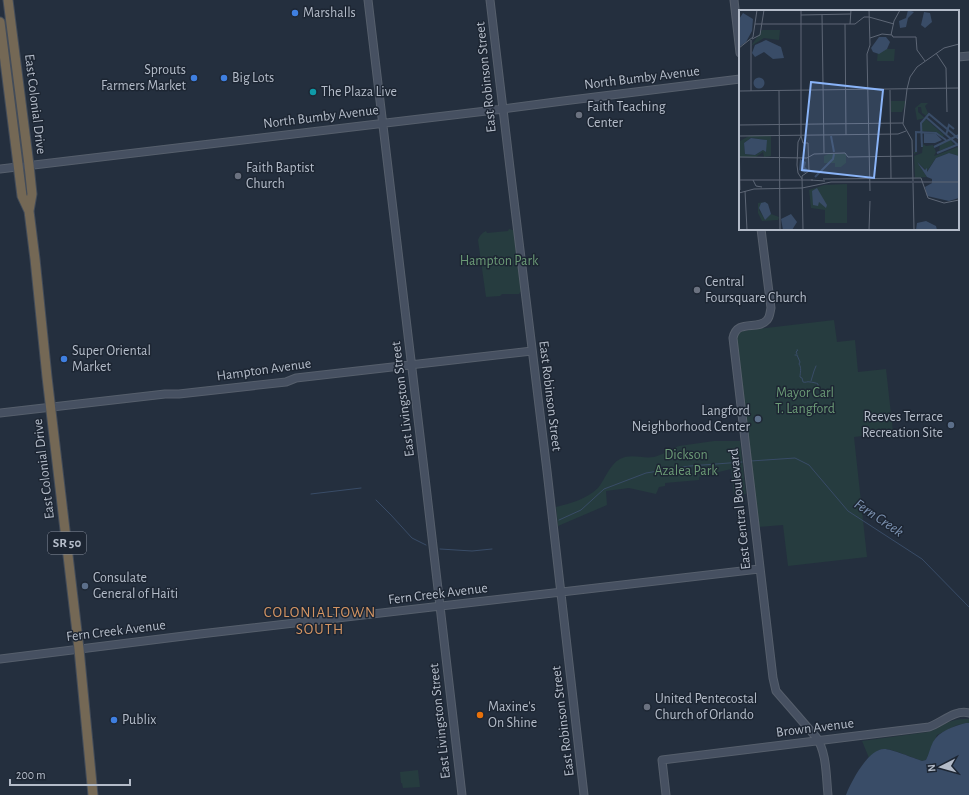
<svg xmlns="http://www.w3.org/2000/svg" width="969" height="795" font-family="'Alegreya Sans',sans-serif">
<style>
.green{fill:#263c3f}
.water{fill:#394c67}
.lines{fill:none;stroke-linecap:round;stroke-linejoin:round}
.stream{stroke:#394c67;stroke-width:1}
.secondary-casing{stroke:#565f6c;stroke-width:9}
.highway-casing{stroke:#434c59;stroke-width:11}
.secondary{stroke:#465061;stroke-width:7}
.highway{stroke:#746855;stroke-width:9}
.shop-dot{fill:#3f7fe0;stroke:#1d2633;stroke-width:1.5}
.culture-dot{fill:#0f9aa8;stroke:#1d2633;stroke-width:1.5}
.worship-dot{fill:#6b7280;stroke:#1d2633;stroke-width:1.5}
.service-dot{fill:#5c6f8a;stroke:#1d2633;stroke-width:1.5}
.food-dot{fill:#e8710a;stroke:#1d2633;stroke-width:1.5}
.labels{text-anchor:middle;dominant-baseline:central;stroke-width:3;stroke-linejoin:round;paint-order:stroke}
.shield{fill:#1d2633;stroke:#878f9c;stroke-width:1}
.shield-label{font-size:13px;font-weight:bold;fill:#b4bcc9}
.poi-label{font-size:14px;fill:#b4bcc9;stroke:#1d2633;text-anchor:start}
.street-label{font-size:14px;fill:#b4bcc9;stroke:#1d2633}
.park-label{font-size:14px;fill:#6b9a76;stroke:#1d2633}
.water-label{font-size:15px;font-style:italic;fill:#7c92b1;stroke:#1d2633}
.neighbourhood-label{font-size:15px;letter-spacing:1px;fill:#d59563;stroke:#1d2633}
.inset-river{fill:none;stroke:#394c67;stroke-width:2}
.inset-road{fill:none;stroke:#5e6776;stroke-width:1}
.view{fill:#8ab4f8;fill-opacity:0.15;stroke:#8ab4f8;stroke-width:2}
.inset-edge{fill:none;stroke:#b4bcc9;stroke-width:2}
</style>
<rect width="100%" height="100%" fill="#242f3e"/>
<path class="green" d="M509 229 513 230 514 232 521 288V291L519 294H502L500 296 486 297 478 240C480 235 482 233 486 231L487 233 508 231Z
M834 320 837 342 855 340 858 372 886 369 893 432 854 437 867 557 788 566 783 525 758 527 736 342C737 337 738 334 742 331Z
M714 441H740L746 494 734 495 731 469 699 477V480L665 483V486L659 487 656 494 629 488 606 491 607 505 558 526 556 507C571 503 587 499 598 488 605 479 610 464 620 459 631 453 642 459 654 457 663 455 670 449 679 446Z
M965 719H969V723L957 725 937 735 926 760 922 761C914 758 892 749 885 749 879 749 872 754 869 758L862 741 928 732C936 730 942 725 949 722 954 720 959 719 965 719Z
M418 770 420 787 403 788 402 783H401L400 772Z"/>
<path class="water" d="M966 723H969V795H846C851 782 868 749 884 749 892 749 913 758 922 761L926 760C929 754 930 748 933 742 939 731 954 726 966 723Z"/>
<g class="lines">
<path class="stream" d="M797 354 796 352 798 350H797
M795 355H797L800 362 799 364C802 368 800 373 800 377L802 378 803 382C806 383 807 381 810 382 811 382 817 383 818 384V389
M811 381 814 371 816 366
M751 461 795 458 809 465 848 511 922 559 969 607
M311 494 361 488
M376 500 391 515 412 538 426 545
M559 520 581 510 604 489 646 473 690 466 742 462
M440 549 472 551 492 549"/>
<g class="secondary-casing">
<path id="secondary" d="M368 0 426 486 462 795
M490 0 510 168 547 471 584 795
M734 0 740 53
M958 57 969 56
M0 169 503 109 563 101 740 79
M761 229 771 308C770 312 770 317 767 320 758 331 737 318 733 338L773 678 776 691 816 737C827 752 826 777 828 795
M0 413 165 394H179L286 382 296 378 532 351
M0 659 200 634 759 569
M666 795 662 760 929 727C941 723 955 709 969 713"/>
</g>
<g class="highway-casing">
<path id="highway" d="M8 0 29 165 32 194 29 211
M0 22 22 196 29 211 35 259 47 377 79 649 93 795"/>
</g>
<use href="#secondary" class="secondary"/>
<use href="#highway" class="highway"/>
</g>
<g class="shop-dot">
<circle cx="295" cy="13" r="4"/>
<circle cx="194" cy="78" r="4"/>
<circle cx="224" cy="78" r="4"/>
<circle cx="64" cy="359" r="4"/>
<circle cx="114" cy="720" r="4"/>
</g>
<circle class="culture-dot" cx="313" cy="92" r="4"/>
<g class="worship-dot">
<circle cx="579" cy="115" r="4"/>
<circle cx="238" cy="176" r="4"/>
<circle cx="697" cy="290" r="4"/>
<circle cx="647" cy="707" r="4"/>
</g>
<g class="service-dot">
<circle cx="758" cy="419" r="4"/>
<circle cx="951" cy="425" r="4"/>
<circle cx="85" cy="586" r="4"/>
</g>
<circle class="food-dot" cx="480" cy="715" r="4"/>
<g class="labels">
<rect class="shield" x="48" y="532" width="38" height="22" rx="3"/>
<g class="shield-label">
<text x="67" y="543">SR 50</text>
</g>
<g class="poi-label">
<text x="303" y="13">Marshalls</text>
<text x="186" y="70" text-anchor="end">Sprouts<tspan x="186" dy="16">Farmers Market</tspan></text>
<text x="232" y="78">Big Lots</text>
<text x="321" y="92">The Plaza Live</text>
<text x="587" y="107">Faith Teaching<tspan x="587" dy="16">Center</tspan></text>
<text x="246" y="168">Faith Baptist<tspan x="246" dy="16">Church</tspan></text>
<text x="705" y="282">Central<tspan x="705" dy="16">Foursquare Church</tspan></text>
<text x="72" y="351">Super Oriental<tspan x="72" dy="16">Market</tspan></text>
<text x="750" y="411" text-anchor="end">Langford<tspan x="750" dy="16">Neighborhood Center</tspan></text>
<text x="943" y="417" text-anchor="end">Reeves Terrace<tspan x="943" dy="16">Recreation Site</tspan></text>
<text x="93" y="578">Consulate<tspan x="93" dy="16">General of Haïti</tspan></text>
<text x="655" y="699">United Pentecostal<tspan x="655" dy="16">Church of Orlando</tspan></text>
<text x="488" y="707">Maxine's<tspan x="488" dy="16">On Shine</tspan></text>
<text x="122" y="720">Publix</text>
</g>
<g class="street-label">
<text transform="translate(486 77) rotate(-96)">East Robinson Street</text>
<text transform="translate(642 78) rotate(-7)">North Bumby Avenue</text>
<text transform="translate(35 104) rotate(83)">East Colonial Drive</text>
<text transform="translate(321 117) rotate(-7)">North Bumby Avenue</text>
<text transform="translate(264 370) rotate(-8)">Hampton Avenue</text>
<text transform="translate(550 396) rotate(83)">East Robinson Street</text>
<text transform="translate(403 399) rotate(-97)">East Livingston Street</text>
<text transform="translate(44 469) rotate(-97)">East Colonial Drive</text>
<text transform="translate(740 509) rotate(-96)">East Central Boulevard</text>
<text transform="translate(438 594) rotate(-7)">Fern Creek Avenue</text>
<text transform="translate(116 631) rotate(-7)">Fern Creek Avenue</text>
<text transform="translate(440 721) rotate(-96)">East Livingston Street</text>
<text transform="translate(563 721) rotate(-97)">East Robinson Street</text>
<text transform="translate(815 728) rotate(-7)">Brown Avenue</text>
</g>
<g class="park-label">
<text x="499" y="261">Hampton Park</text>
<text x="805" y="393">Mayor Carl<tspan x="805" dy="16">T. Langford</tspan></text>
<text x="686" y="455">Dickson<tspan x="686" dy="16">Azalea Park</tspan></text>
</g>
<g class="water-label">
<text transform="translate(879 518) rotate(34)">Fern Creek</text>
</g>
<g class="neighbourhood-label">
<text x="320" y="612">COLONIALTOWN<tspan x="320" dy="17">SOUTH</tspan></text>
</g>
</g>
<g transform="translate(739 10)">
<rect width="220" height="220" fill="#242f3e"/>
<path d="M23 20H41L40 30 25 28 12 36ZM139 39H156L155 51H138ZM152 91H167L163 102H152ZM182 93H189L186 96 189 103 187 106 183 103 182 97H179V102L186 108 178 110 176 98ZM187 109 205 125 204 127 197 122 183 121V113ZM10 126H32V146L25 147 24 142 17 147H1V131ZM12 128 27 130V142L24 140 16 145 6 144 5 133ZM211 129 215 135 200 141 201 135 198 137V135ZM179 134V142L175 144V146L183 143 184 134 187 136 194 135 197 142 195 146 219 137 220 146 210 143 197 148 188 161 178 152 188 167 176 168 175 142H179ZM89 144H107V153L102 157H96V153H85V146ZM108 174V213H86V200L72 198 70 180 85 175ZM25 192 29 193 32 204 40 207 39 210 23 211 19 203V193ZM26 192 29 193 32 204 26 210 20 200 22 193Z" fill="#263c3f" fill-rule="evenodd"/>
<path d="M169 0 175 2 169 8 167 17 161 18 160 11 167 8ZM185 2 191 3 193 12 186 18 182 15ZM4 3 14 9 13 21 7 32 0 37V9ZM140 27H147L151 32 148 39 140 44 134 42 132 38ZM27 30 42 37 45 48 34 49 25 42 16 47 13 43 16 35ZM14.5 73a5.5 5.5 0 1 1 11 0a5.5 5.5 0 1 1-11 0ZM185 123 197 124 203 130 196 133H185ZM12 128 28 130 27 142 24 140 16 145 6 144 5 133ZM210 143 220 146V188L210 191 188 186 186 177 193 173V169L188 167 178 152 186 160 188 158V162L197 148ZM61 149 67 152 66 157 69 160 66 163 60 160ZM78 178 88 195 87 198 80 192 79 196 74 195 73 181ZM26 192 29 194 32 204 26 210 20 198 22 193ZM52 204 58 212 53 220H44L42 209ZM187 211 197 216 198 220H177L178 213Z" fill="#394c67"/>
<path class="inset-river" d="M187 107 220 136M207 125 210 115 215 119M92 126 95 142M183 137 182 113 190 104 220 129M195 137 220 125M177 142V122L197 123 207 130M198 143 220 134M76 167 94 149 95 144"/>
<path class="inset-road" d="M62 0V126M130 0 131 35 128 44 131 181M62 5 112 4M83 5 85 143M16 14H116L125 7H130L155 14M106 14 107 125M111 14 112 0M152 25 155 11 161 0M131 28 143 24 153 25 154 27H177L178 40 186 51M13 29 21 25 25 0M12 30V81M0 38 14 27 18 0M197 43 207 58 208 102M168 79 171 67 178 57 205 38 220 34M168 79 164 114 173 130 174 171M40 80 41 220M151 80 152 169M0 81 220 78M0 115 164 113M0 122 1 180M0 126 159 124 167 121M62 126 64 133H69L70 161 63 166 64 220M62 126 59 132 58 155 59 163 63 169M0 147 68 148 75 144 106 143 109 147 174 146M84 169 182 168 189 188 205 193 220 190M0 170H74M14 170 17 176 23 177M72 170 86 171M174 173 175 220M6 181 8 220M0 183 15 179 63 178 92 172H220M130 220 131 191"/>
<path class="view" d="M72 72 144 80 135 168 63 160Z"/>
<rect width="220" height="220" class="inset-edge"/>
</g>
<g transform="translate(941 767) rotate(264)" stroke="#1d2633" stroke-width="3" paint-order="stroke">
<path d="M0-3L7 15L0 10L-7 15Z" fill="#b4bcc9"/>
<text y="-6" font-size="11" font-weight="bold" text-anchor="middle" fill="#b4bcc9">N</text>
</g>
<path d="M10 779v6h120v-6" fill="none" stroke="#b4bcc9" stroke-width="2"/>
<text x="16" y="779" font-size="12" fill="#b4bcc9" stroke="#1d2633" stroke-width="3" paint-order="stroke">200 m</text>
</svg>
